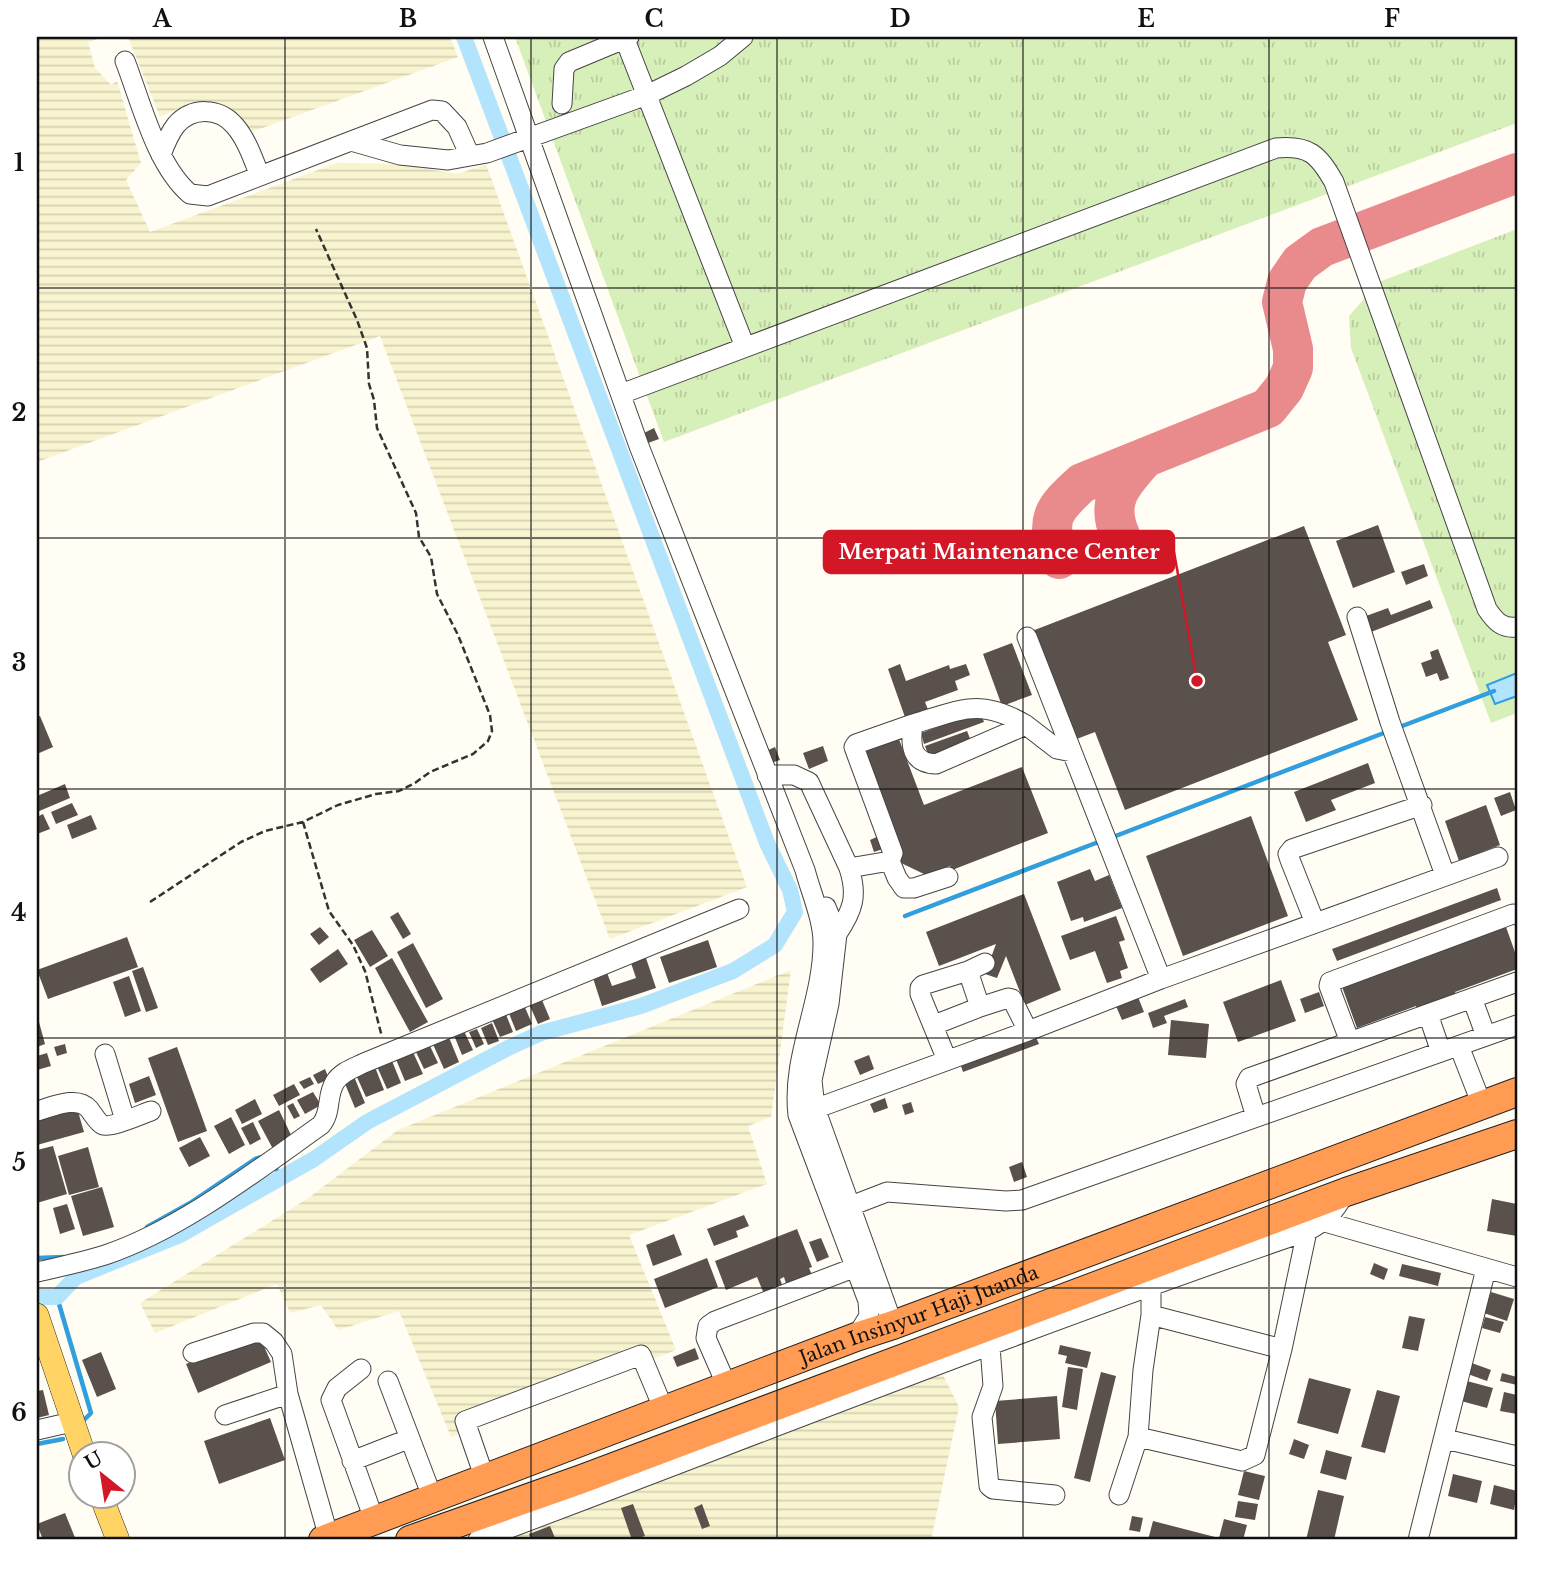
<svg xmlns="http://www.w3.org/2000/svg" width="1554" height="1577" font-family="'Libre Baskerville',serif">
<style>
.farmland{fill:url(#farmland-rules)}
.grass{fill:url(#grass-tufts)}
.water{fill:#b2e4fd;stroke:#319edd;stroke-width:2}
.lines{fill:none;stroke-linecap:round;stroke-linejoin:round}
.stream{stroke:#319edd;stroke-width:4.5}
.canal{stroke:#b2e4fd;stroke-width:16}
.taxiway{stroke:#e98a8d;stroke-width:40}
.building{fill:#5b514c}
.minor-casing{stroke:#444;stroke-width:21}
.major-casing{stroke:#222;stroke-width:24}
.highway-casing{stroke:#222;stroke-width:30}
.path{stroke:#333;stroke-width:2.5;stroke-dasharray:7 3.5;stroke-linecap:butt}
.minor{stroke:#fff;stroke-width:19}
.major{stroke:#ffd464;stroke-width:23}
.highway{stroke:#ff9b52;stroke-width:28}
.grid{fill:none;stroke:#111;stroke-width:2;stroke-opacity:0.55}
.labels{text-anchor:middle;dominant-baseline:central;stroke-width:7;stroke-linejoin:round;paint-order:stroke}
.street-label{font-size:19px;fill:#111;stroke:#fff}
.leader{fill:none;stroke:#d31726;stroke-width:2.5}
.callout-dot{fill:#d31726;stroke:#fff;stroke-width:2.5}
.callout{fill:#d31726;stroke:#d31726;stroke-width:2.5}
.callout-label{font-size:21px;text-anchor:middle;font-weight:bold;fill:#fff}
.neatline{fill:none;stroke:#111;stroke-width:2.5}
.grid-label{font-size:23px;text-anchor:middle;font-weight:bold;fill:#111}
</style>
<defs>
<pattern id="farmland-rules" width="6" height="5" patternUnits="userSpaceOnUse" patternTransform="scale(1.75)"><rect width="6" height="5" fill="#f9f4d0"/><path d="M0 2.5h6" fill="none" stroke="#d4d0b2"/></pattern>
<pattern id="grass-tufts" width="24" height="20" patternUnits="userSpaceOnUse" patternTransform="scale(1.75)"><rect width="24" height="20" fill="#d7efb8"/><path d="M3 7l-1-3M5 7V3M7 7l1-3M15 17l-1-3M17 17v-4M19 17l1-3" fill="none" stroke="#b8cc9d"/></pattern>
</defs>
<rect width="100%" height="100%" fill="#fffdf4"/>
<path class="farmland" d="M37 37H104L88 42 95 68 111 85 117 81 141 163 126 180 150 232 337 163 395 164 458 174 486 164 747 887 610 939 380 336 37 462Z
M128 37H450L458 57 251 132 236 114 218 102 190 103 160 117Z
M791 970 771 1117 748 1126 767 1184 629 1235 676 1350 451 1437 399 1311 338 1330 321 1305 290 1313 277 1284 155 1333 140 1303 307 1199 398 1130Z
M942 1373 959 1407 931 1540H516L518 1532Z"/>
<path class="grass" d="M515 37H1517V123L664 442Z
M1517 229V713L1491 723 1351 348 1349 316 1379 282Z"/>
<path class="water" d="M1517 673V696L1495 704 1487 685Z"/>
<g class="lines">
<path class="stream" d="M1397 728 1494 691
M1113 837 1389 731
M905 916 1101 841
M273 1165 282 1177
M147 1227 190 1203 255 1159 262 1157
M37 1258 64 1257
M57 1297 91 1413 85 1419
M37 1444 63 1439"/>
<path class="canal" d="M37 1297H57L76 1277 180 1235 314 1159 367 1122 508 1048 541 1033 641 1006 733 971 775 945 795 912 790 890 767 843 464 37"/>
<path class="taxiway" d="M1120 535C1105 501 1122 483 1144 459
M1059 559C1045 519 1052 510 1082 483L1268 408 1284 388 1293 368V349L1282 302 1287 282 1300 263 1322 247 1517 173"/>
</g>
<path class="building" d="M654 428 659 439 648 443 644 433Z
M1378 525 1395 572 1353 588 1336 541Z
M1304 526 1346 635 1328 642 1358 720 1125 810 1095 732 1074 740 1032 631Z
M1424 564 1428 576 1406 585 1401 572Z
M1430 600 1433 608 1371 632 1366 616 1388 608 1391 615Z
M1012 643 1032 695 1002 706 983 654Z
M1438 649 1449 678 1440 681 1437 673 1426 677 1421 663 1432 659 1430 652Z
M900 664 906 681 949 665 950 669 966 664 970 675 955 681 958 690 925 702 929 712 906 720 888 669Z
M980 711 984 722 924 744 921 733Z
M40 716 53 747 37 754V717Z
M967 731 971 741 929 757 925 746Z
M897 734 924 805 1022 767 1048 833 952 870 950 866 926 875 899 862 856 750Z
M823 746 828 761 809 769 803 753Z
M775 747 780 760 768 764 764 752Z
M1368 763 1375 783 1331 800 1336 810 1306 822 1294 792Z
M65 784 70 798 37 812V796Z
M1510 792 1516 810 1501 816 1494 798Z
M72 803 78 815 56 824 51 812Z
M1486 805 1500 845 1459 861 1445 821Z
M43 814 50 829 37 834V817Z
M91 815 97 829 72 839 67 825Z
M1251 816 1288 916 1183 956 1146 856Z
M881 835 886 848 874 852 870 840Z
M1090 869 1095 881 1109 875 1122 908 1084 922 1083 917 1071 921 1057 882Z
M1497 888 1501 900 1337 961 1332 949Z
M1024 894 1061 990 1025 1005 1006 956 997 978 985 974 996 944 939 966 926 932Z
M398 912 411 934 403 939 390 917Z
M1116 916 1125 940 1119 942 1128 968 1120 971 1122 978 1107 983 1095 951 1070 960 1061 936Z
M1505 924 1517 958V969L1455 992 1458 998 1418 1013 1416 1006 1357 1028 1341 984Z
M320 927 329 937 319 945 310 934Z
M372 930 388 956 370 967 354 940Z
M127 937 138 967 48 999 37 970Z
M708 940 717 967 669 983 660 957Z
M413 943 443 999 426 1008 397 952Z
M338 949 348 964 320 983 310 969Z
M645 955 656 988 602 1006 592 975 606 970 612 986 636 978 630 960Z
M392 958 428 1022 410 1032 375 968Z
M143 967 158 1008 146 1012 132 971Z
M129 976 141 1011 125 1017 113 982Z
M1281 980 1296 1021 1238 1042 1223 1002Z
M1319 992 1324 1006 1305 1013 1300 999Z
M1138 997 1144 1012 1122 1020 1116 1006Z
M1185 999 1188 1007 1164 1016 1167 1023 1153 1028 1148 1013Z
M542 1000 550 1019 538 1024 530 1006Z
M524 1005 532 1024 516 1031 508 1011Z
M505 1012 513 1032 500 1037 491 1017Z
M1171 1020 1209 1024 1206 1058 1168 1055Z
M37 1022H39L45 1044 37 1047Z
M492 1023 499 1041 488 1045 481 1028Z
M477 1029 484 1044 476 1048 469 1032Z
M464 1031 473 1050 462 1055 454 1035Z
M1034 1033 1039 1044 963 1072 959 1060Z
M448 1035 459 1062 444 1069 432 1042Z
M65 1044 67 1053 57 1056 54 1047Z
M430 1046 438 1063 424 1069 416 1052Z
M177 1047 207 1131 178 1142 148 1058Z
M412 1050 423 1074 405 1081 395 1057Z
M47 1053 51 1066 37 1070V1056Z
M869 1055 874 1069 860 1075 854 1061Z
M390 1056 401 1083 387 1089 375 1062Z
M375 1067 384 1090 366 1097 356 1075Z
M325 1069 329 1079 318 1084 313 1075Z
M353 1074 365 1103 355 1108 343 1079Z
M149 1076 156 1095 135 1103 129 1084Z
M310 1077 314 1084 304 1089 299 1082Z
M294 1084 300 1095 279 1106 273 1095Z
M313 1092 321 1105 305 1114 297 1100Z
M885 1098 888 1108 874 1113 870 1104Z
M255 1099 262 1114 242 1124 235 1110Z
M911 1102 914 1112 905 1115 902 1105Z
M293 1103 300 1116 294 1119 287 1106Z
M77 1108 84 1132 37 1145V1119Z
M279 1110 293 1139 273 1149 258 1121Z
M231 1117 245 1145 229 1154 214 1126Z
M253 1122 261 1139 250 1145 241 1128Z
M200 1137 210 1156 189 1167 179 1148Z
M53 1146 67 1194 37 1203V1150Z
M88 1147 99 1187 69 1195 58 1156Z
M1022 1162 1027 1177 1014 1182 1009 1167Z
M102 1187 114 1227 83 1236 71 1196Z
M1492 1199 1517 1204V1236L1487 1231Z
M67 1204 75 1229 60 1234 53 1208Z
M744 1215 749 1226 736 1231 738 1237 714 1246 707 1229Z
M797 1229 812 1267 809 1268 813 1277 787 1287 784 1277 780 1279 783 1287 764 1294 757 1277 726 1290 715 1261Z
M674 1234 682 1255 653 1266 646 1245Z
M821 1238 829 1257 817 1262 809 1242Z
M707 1258 718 1287 665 1308 654 1279Z
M1374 1263 1388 1269 1384 1280 1370 1274Z
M1402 1264 1441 1273 1438 1286 1399 1276Z
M1491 1292 1514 1299 1507 1321 1484 1313Z
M1409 1316 1425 1319 1418 1351 1402 1348Z
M1485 1317 1504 1322 1500 1333 1482 1328Z
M258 1333 271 1362 198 1393 186 1364Z
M1060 1345 1091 1352 1087 1368 1065 1363 1067 1356 1058 1354Z
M695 1348 699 1359 677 1367 673 1357Z
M101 1352 116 1389 97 1397 82 1360Z
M1469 1362 1491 1370 1487 1381 1465 1373Z
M1068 1367 1083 1369 1077 1410 1062 1407Z
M1101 1372 1116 1376 1090 1482 1074 1478Z
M1502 1373 1517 1377V1385L1500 1381Z
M1309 1378 1351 1389 1338 1434 1297 1423Z
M1467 1381 1493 1388 1487 1408 1461 1401Z
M43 1390 49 1415 37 1418V1391Z
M1377 1390 1400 1396 1385 1453 1361 1447Z
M1504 1392 1517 1395V1414L1500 1411Z
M1057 1396 1060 1439 998 1444 995 1401Z
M270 1418 285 1460 219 1484 204 1441Z
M1294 1439 1309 1445 1304 1459 1289 1454Z
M1326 1450 1352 1457 1346 1480 1320 1473Z
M1244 1471 1265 1476 1259 1500 1238 1495Z
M1453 1474 1482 1481 1477 1503 1448 1496Z
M1494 1485 1517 1491 1514 1510 1490 1504Z
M1318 1490 1344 1496 1334 1540H1306Z
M1238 1501 1258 1504 1255 1520 1235 1517Z
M633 1504 645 1536 632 1540 621 1508Z
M702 1504 710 1526 702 1529 694 1508Z
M65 1513 76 1540H43L37 1524Z
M1132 1516 1143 1518 1140 1532 1129 1530Z
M1224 1519 1247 1525 1243 1540H1148L1153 1521 1219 1538Z
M550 1526 555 1538 548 1540H531L529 1534Z"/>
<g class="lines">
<g class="minor-casing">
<path id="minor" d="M493 37 639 446 805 870C811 893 823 919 823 943 823 1002 791 1057 798 1115L868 1301 869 1316 856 1337
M624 37 745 347
M125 61C141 102 156 165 190 194L208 196 351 141 400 155 448 160 487 153 647 95 686 76 720 56 743 37
M562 104 564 69 569 62 629 37
M351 141 432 110 442 111 457 127 470 156
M161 155C165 144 169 134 176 125 192 107 219 107 235 126 247 140 253 159 260 176
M621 394 1276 148C1309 145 1318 154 1334 182L1487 609C1495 621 1502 629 1517 627
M1357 617 1390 722 1445 875
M1027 637 1161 979
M1026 725C979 697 961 710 913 724 910 745 911 763 936 764L1026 725 1057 749 1072 752
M767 775H794L809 782 849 868C858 896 853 910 837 934
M890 861 897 878 904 888H914L948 877
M849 868 890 861 893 853 854 747 856 744 913 724
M826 907 837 934 829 1004 812 1080 815 1108 893 1325
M1315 923 1290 860 1288 854 1292 849 1422 805
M1472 998 1486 1036
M980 1007 1008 998 1012 999 1028 1031
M1428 1014 1441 1052
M934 1025 980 1007 968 971
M1350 1042 1329 986 1330 982 1513 914 1517 915
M1459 1046 1482 1105
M105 1054 125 1120
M947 1060 920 994V988L923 985 968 971 985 963
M37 1111C52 1107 77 1095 89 1109 93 1114 98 1123 103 1125 111 1128 142 1114 151 1111
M798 1115 1028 1031 1161 979 1498 857
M1256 1117 1246 1084 1249 1078 1517 982
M835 1212 887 1192 1006 1201 1022 1200 1517 1025
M1325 1222 1517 1277
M37 1272C59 1267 83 1262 105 1255 180 1230 256 1171 321 1125 332 1112 326 1096 335 1082 341 1072 354 1068 364 1063L739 909
M1151 1315 1282 1349
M989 1333 993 1386 982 1417 989 1486 993 1489 1055 1495
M193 1353 254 1333H263L274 1342 282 1354 288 1394 329 1538
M361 1369 337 1388 331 1400 375 1522
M388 1381 433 1499
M727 1386 706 1338 708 1326 715 1321 856 1267
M225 1415 288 1394
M37 1430 72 1422
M1138 1437 1242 1461 1255 1455 1282 1349 1307 1231
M1445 1439 1517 1456
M352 1461 398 1443
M485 1479 465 1421 641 1355 664 1410
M1119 1495 1138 1437 1143 1370 1151 1315V1285
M478 1540C754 1436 1027 1327 1307 1231 1328 1220 1333 1213 1346 1192
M1418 1540 1486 1269"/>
</g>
<g class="major-casing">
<path id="major" d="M37 1315 84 1454
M101 1496 118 1540"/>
</g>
<g class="highway-casing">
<g id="highway">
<path id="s1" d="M323 1540 856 1337 893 1325 1517 1092"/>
<path d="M410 1540 582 1479 1346 1192 1517 1134"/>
</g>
</g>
<path class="path" d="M303 822 329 911 353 945 365 971 382 1037
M150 902 241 842 265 831 303 822 338 805 376 794 399 791 415 783 430 772 473 754 488 741 492 731 490 715 458 635 437 594 431 557 419 537 416 513 377 428 374 400 369 384 367 348 357 320 316 229"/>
<use href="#minor" class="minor"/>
<use href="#major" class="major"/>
<use href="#highway" class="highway"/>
</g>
<path class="grid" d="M285 37V1540M531 37V1540M777 37V1540M1023 37V1540M1269 37V1540M37 288H1517M37 538H1517M37 789H1517M37 1038H1517M37 1288H1517"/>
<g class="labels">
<g class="street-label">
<text stroke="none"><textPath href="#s1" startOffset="637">Jalan Insinyur Haji Juanda</textPath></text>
</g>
</g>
<path class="leader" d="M1197 681L1174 552"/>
<circle class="callout-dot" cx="1197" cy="681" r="7"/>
<rect class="callout" x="824" y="531" width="350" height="42" rx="7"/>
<g class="callout-label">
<text x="999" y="559">Merpati Maintenance Center</text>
</g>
<rect width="1554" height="1577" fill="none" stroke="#ffffff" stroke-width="77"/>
<g transform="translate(102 1475) rotate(330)"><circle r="33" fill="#ffffff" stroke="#a0a0a0" stroke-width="2"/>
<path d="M0-5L12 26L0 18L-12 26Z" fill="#d31726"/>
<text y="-10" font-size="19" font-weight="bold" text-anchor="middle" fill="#111111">U</text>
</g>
<rect x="38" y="38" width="1478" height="1500" class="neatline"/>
<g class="grid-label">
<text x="162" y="27">A</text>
<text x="408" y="27">B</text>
<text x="654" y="27">C</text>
<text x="900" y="27">D</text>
<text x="1146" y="27">E</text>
<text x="1392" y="27">F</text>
<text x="19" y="171">1</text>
<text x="19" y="421">2</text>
<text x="19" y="671">3</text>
<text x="19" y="921">4</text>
<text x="19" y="1171">5</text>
<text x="19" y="1421">6</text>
</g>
</svg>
